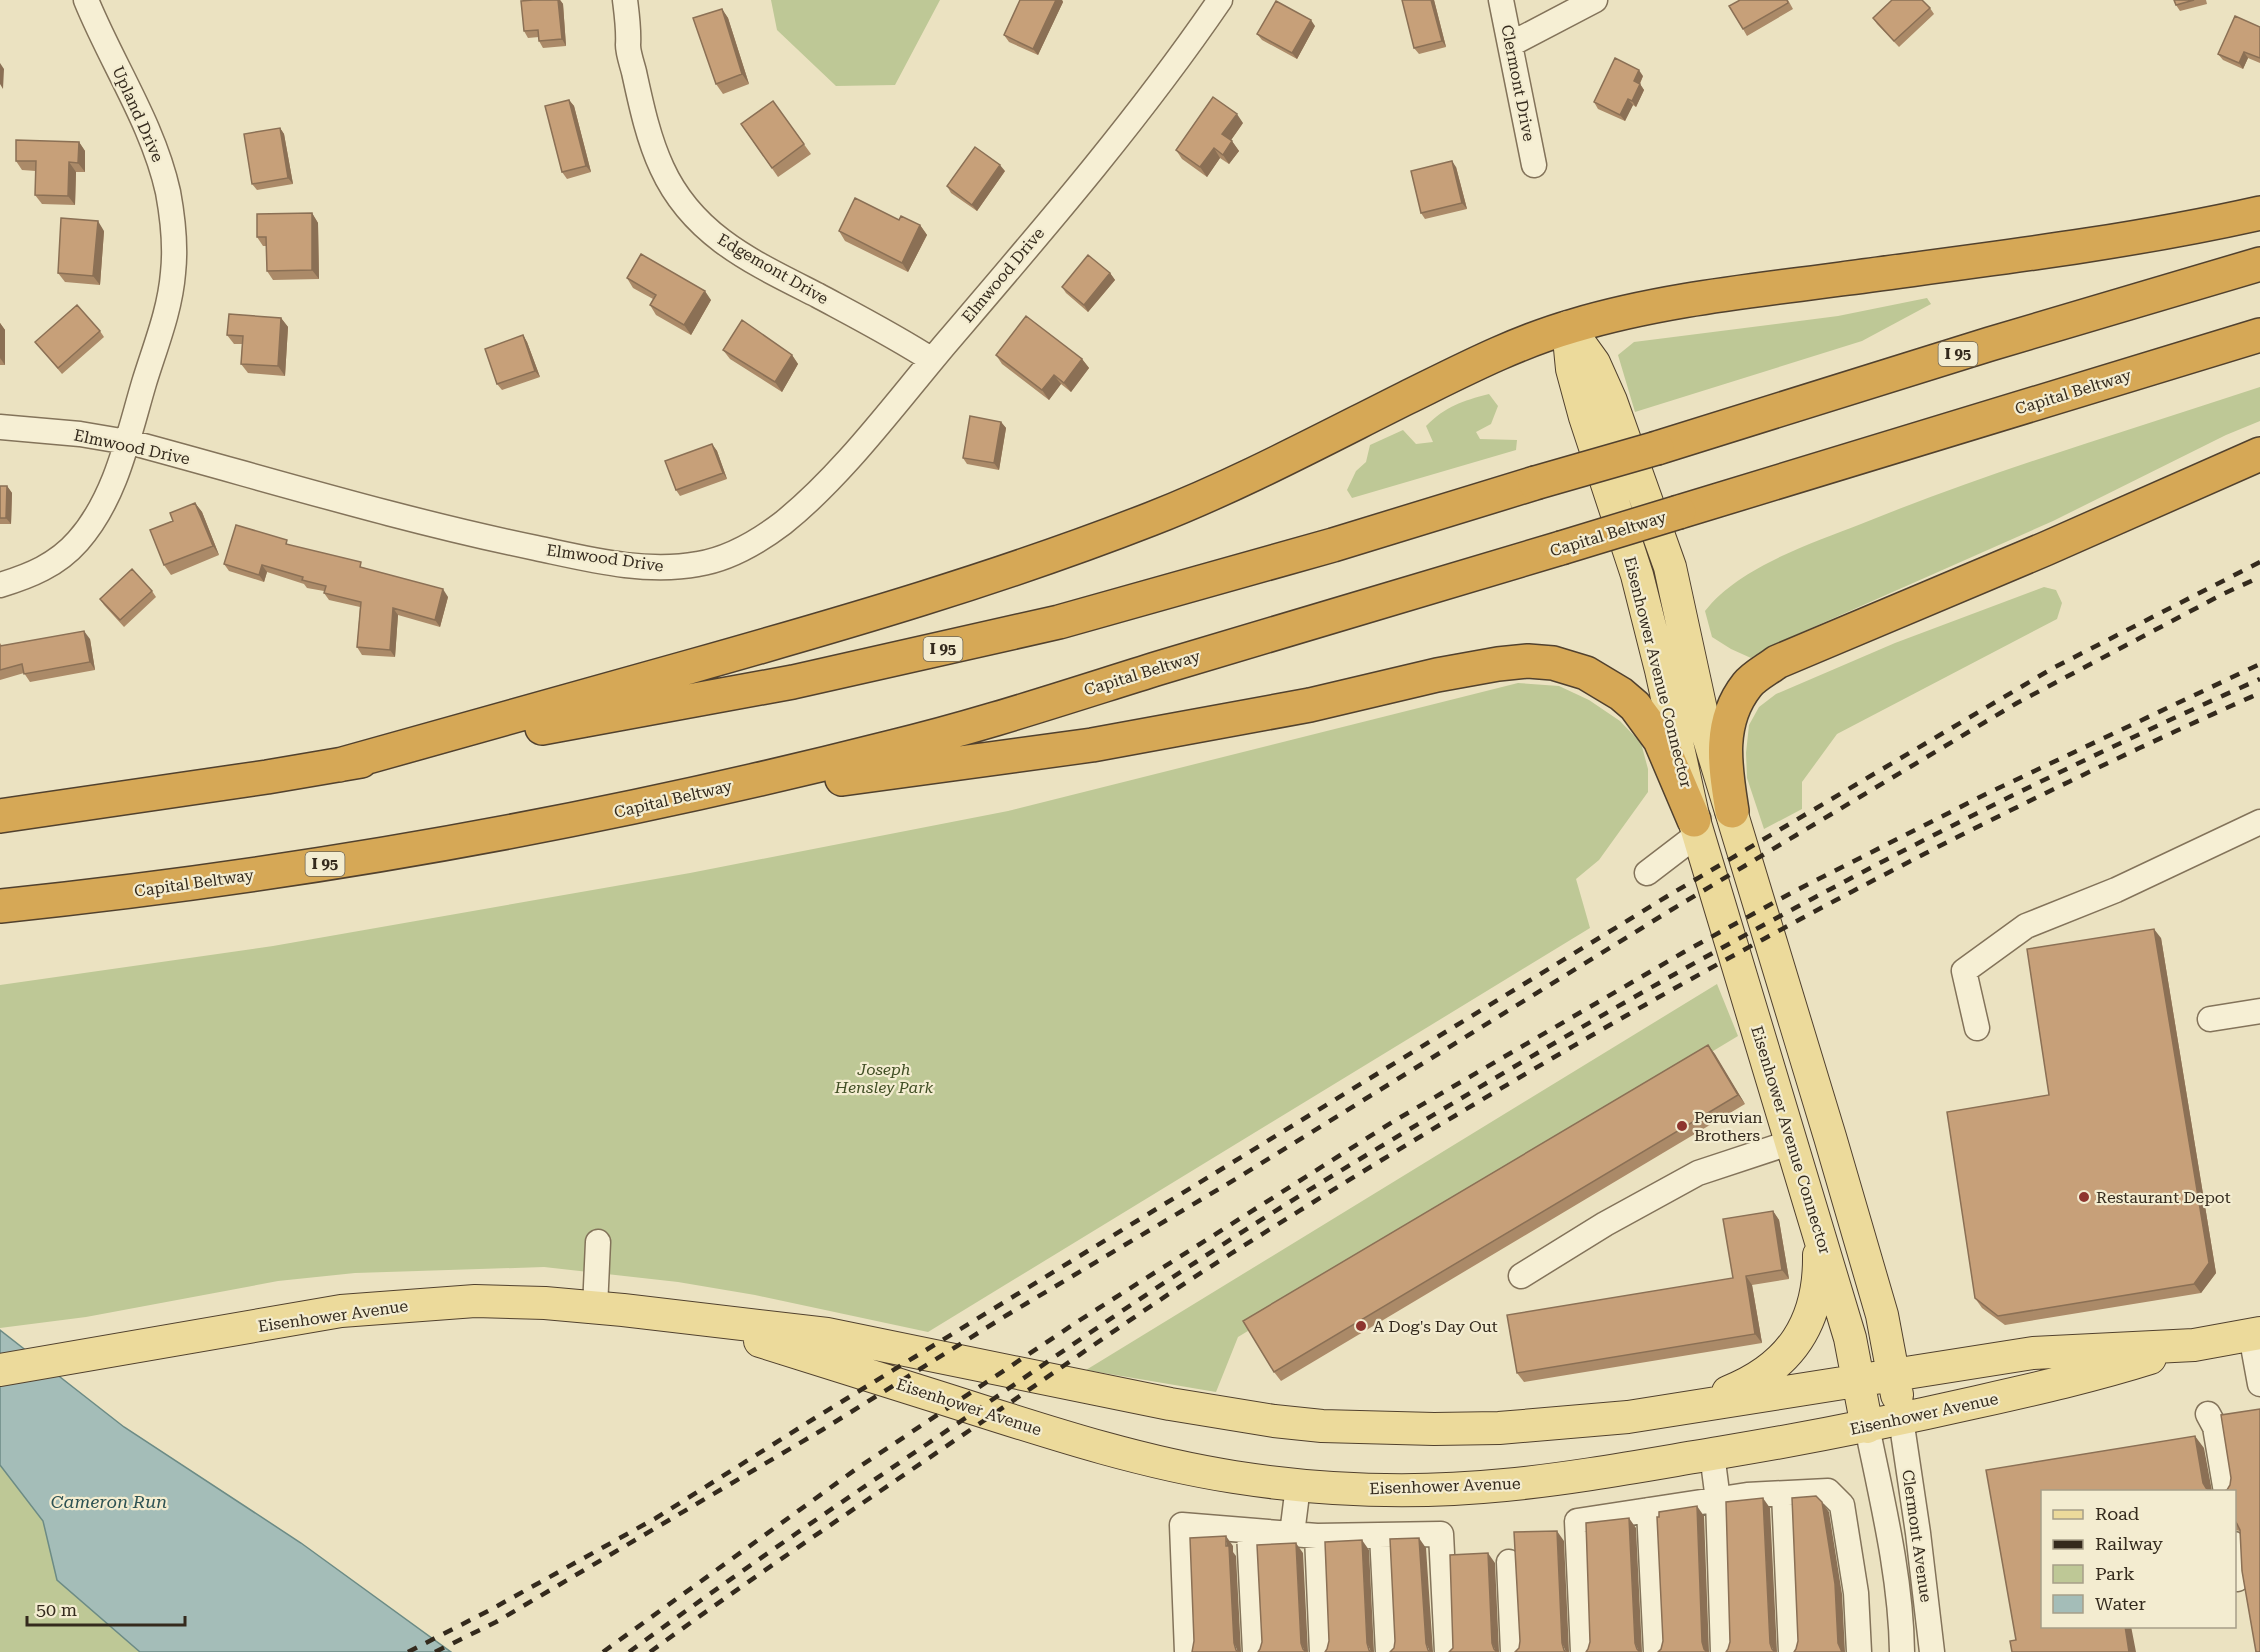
<svg xmlns="http://www.w3.org/2000/svg" width="2260" height="1652" font-family="'Roboto Serif',serif">
<style>
.green{fill:#bec896}
.water{fill:#a4bdb8;stroke:#6c8b85;stroke-width:1.5}
.lines{fill:none;stroke-linecap:round;stroke-linejoin:round}
.minor-casing{stroke:#83735a;stroke-width:27}
.major-casing{stroke:#51412e;stroke-width:34}
.highway-casing{stroke:#51412e;stroke-width:36}
.minor{stroke:#f6efd4;stroke-width:24}
.major{stroke:#ecda9b;stroke-width:32}
.highway{stroke:#d6a856;stroke-width:33}
.rail{stroke:#342a1d;stroke-width:4.5;stroke-dasharray:10 10;stroke-linecap:butt}
.highway-bridge-casing{stroke:#51412e;stroke-width:36;stroke-linecap:butt}
.highway-bridge{stroke:#d6a856;stroke-width:33}
.wall{fill:#ab8a68}
.shaded-wall{fill:#8b7055}
.building{fill:#c7a079;stroke:#8b7055;stroke-width:1.5}
.poi-dot{fill:#8e352e;stroke:#f3ecd0;stroke-width:2}
.labels{text-anchor:middle;dominant-baseline:central;stroke-width:4.5;stroke-linejoin:round;paint-order:stroke}
.shield{fill:#f3ecd0;stroke:#6d6453;stroke-width:1.5}
.shield-label{font-size:15px;font-weight:bold;fill:#342a1d}
.street-label{font-size:16px;fill:#342a1d;stroke:#f3ecd0}
.park-label{font-size:16px;font-style:italic;fill:#414f25;stroke:#f3ecd0}
.poi-label{font-size:16px;fill:#342a1d;stroke:#f3ecd0;text-anchor:start}
.water-label{font-size:18px;font-style:italic;fill:#2d5253;stroke:#f3ecd0}
</style>
<rect width="100%" height="100%" fill="#ebe2c1"/>
<path class="green" d="M771 0H940L895 85 836 86 777 30Z
M1927 298 1931 304 1862 341 1635 412 1618 355 1634 342 1838 316Z
M2260 387V421L2226 435 2053 521 1775 644 1751 658 1731 649 1712 637 1705 611C1739 567 1810 544 1861 524 1991 471 2127 431 2260 387Z
M1489 394 1498 406 1491 424 1476 432 1480 439 1517 440 1516 450 1352 498 1347 490 1356 471 1366 462 1370 445 1403 430 1416 444 1433 442 1426 426C1446 406 1462 401 1489 394Z
M2044 587 2056 590 2062 603 2057 619 1837 734 1802 782V809L1764 829 1747 778 1746 753 1749 725 1759 707 1776 694 1895 643Z
M1518 683 1559 686 1589 700 1620 721 1641 743 1648 769V792L1599 860 1576 879 1590 928 928 1332 755 1295 678 1282 544 1267 355 1273 278 1281 86 1317 0 1328V985L273 946 690 873 1008 811Z
M1717 984 1738 1036 1238 1337 1216 1392 1086 1370Z
M0 1465 43 1521 57 1580 140 1652H0Z"/>
<path class="water" d="M0 1330 124 1427 301 1543 451 1652H140L57 1580 43 1521 0 1465Z"/>
<g class="lines">
<g class="minor-casing">
<path id="minor" d="M625 0C627 16 629 30 628 45 628 53 632 64 634 72 641 104 648 138 662 168 693 236 754 263 817 295 856 316 895 336 932 360
M1501 0 1534 165
M1511 44 1595 0
M0 427 80 434 133 443C267 479 400 520 536 548 588 559 645 574 698 564 729 559 758 542 783 523 844 474 897 401 948 341 1042 231 1138 120 1220 0
M0 585C30 576 57 565 78 541 116 498 128 437 144 383 155 347 170 311 173 273 176 246 173 219 168 192 153 124 112 64 86 0
M1647 873 1698 834
M2210 1019 2260 1011
M1977 1028 1964 971 2026 926 2116 890 2260 822
M1521 1276 1605 1224 1698 1173 1792 1142
M595 1308 598 1242
M2251 1335 2260 1384
M2208 1414 2215 1427 2226 1492
M1901 1419 1918 1533 1932 1652
M1867 1427C1882 1500 1901 1577 1902 1652
M1712 1454 1718 1500 1723 1652
M1784 1494 1791 1652
M1649 1510 1656 1652
M1249 1531 1255 1652
M1292 1534 1298 1486
M1382 1535 1388 1652
M1317 1536 1322 1652
M2234 1544 2237 1579
M1509 1562 1513 1652
M1187 1652 1182 1525 1317 1536 1441 1534 1447 1652
M1583 1652 1577 1521 1747 1495 1828 1491 1842 1505 1856 1593 1859 1652"/>
</g>
<g class="major-casing">
<path id="major" d="M1568 327 1594 363 1611 401 1670 567 1703 719 1830 1137 1882 1315 1897 1395
M1568 328 1572 369 1585 417 1637 575 1661 670 1694 820 1850 1338 1867 1427
M760 1341C819 1360 879 1378 938 1397 1036 1428 1132 1461 1234 1477 1324 1491 1415 1494 1505 1485 1578 1478 1651 1464 1724 1452 1809 1438 1893 1421 1977 1402 2035 1389 2093 1376 2150 1358
M0 1370 341 1311 475 1301 545 1303 623 1310 827 1334 1170 1404 1274 1421 1322 1426 1434 1429 1499 1428 1628 1417 2033 1353 2194 1345 2260 1333
M1728 1392C1791 1367 1820 1322 1819 1255"/>
</g>
<g class="highway-casing">
<path id="highway" d="M1657 448 1990 344 2260 264
M1679 512 2260 335
M542 728 793 682 1059 622 1333 545 1535 483
M339 765C455 732 572 700 689 667 845 623 1000 578 1151 519 1238 485 1322 440 1406 398 1461 371 1514 343 1573 326 1660 300 1751 291 1841 279 1981 260 2122 244 2260 213
M842 779 1092 745 1310 705 1437 675 1498 664 1528 661 1553 663 1586 673 1621 694 1635 706 1660 740 1694 820
M1732 811C1725 767 1717 723 1747 685 1754 676 1768 669 1777 662L2045 549 2260 454
M0 816 267 777 361 761
M0 906C300 875 596 822 888 748 980 726 1069 696 1159 668 1293 628 1427 588 1561 548"/>
</g>
<use href="#minor" class="minor"/>
<use href="#major" class="major"/>
<use href="#highway" class="highway"/>
<path class="rail" d="M408 1652 490 1610 656 1518 815 1418 1666 897 2053 668 2260 562
M435 1652 496 1622 822 1430 1007 1315 1239 1177 1671 910 2017 703 2223 594 2260 577
M603 1652 859 1467 1080 1320 1394 1121 1684 952 1793 892 1986 794 2260 664
M629 1652C740 1571 853 1494 967 1417 1043 1365 1119 1312 1196 1262 1276 1209 1358 1160 1440 1111 1705 951 1977 805 2260 679
M650 1652C757 1574 867 1500 976 1426 1054 1373 1131 1318 1210 1267 1547 1053 1895 855 2260 693"/>
<g class="highway-bridge-casing">
<path id="highway-bridge" d="M1535 483 1657 448
M1561 548 1679 512"/>
</g>
<use href="#highway-bridge" class="highway-bridge"/>
</g>
<path class="wall" d="M533 0H560L563 4 566 46 543 48 539 41V37L528 38 524 31Z
M1020 0H1062L1063 2 1038 55 1009 42 1004 35Z
M1434 0 1446 47 1419 54 1414 48Z
M1788 0 1793 9 1747 36 1743 29Z
M2174 0H2206L2207 4 2180 11 2176 5Z
M1930 8 1934 14 1899 47 1877 24 1873 18Z
M722 9 728 18 749 84 723 94 716 84Z
M1315 26 1297 59 1262 40 1257 34Z
M2260 27V63L2248 58 2243 69 2223 60 2218 54Z
M1643 76 1640 84 1644 90 1636 107 1633 105 1625 121 1598 109 1594 102Z
M569 100 574 106 591 172 567 179 562 172Z
M773 101 811 154 778 177 741 124Z
M1243 123 1231 140 1239 151 1229 164 1220 158 1207 177 1182 159 1176 150Z
M280 128 284 134 293 184 257 190 252 184Z
M79 142 85 151V172H76L75 205 42 204 35 195 36 171 22 170 16 161Z
M1456 167 1467 209 1425 219 1421 213Z
M1005 171 977 211 951 193 947 186Z
M312 213 318 223 319 279 273 280 267 271V246H263L257 237Z
M899 220 920 225 927 235 908 272 845 241 839 231Z
M104 231 100 285 65 282 58 273Z
M1110 273 1115 280 1088 312 1066 293 1062 287Z
M627 278 711 300 691 335 656 315 650 305 653 299 633 288Z
M281 318 288 327 285 376 248 373 241 364 242 344H234L227 335Z
M0 323 5 330V365H0Z
M100 331 104 337 62 374 35 342Z
M523 335 527 342 540 377 502 390 497 384Z
M723 350 792 355 798 364 782 392 730 359Z
M996 355 1082 359 1089 368 1071 392 1061 384 1049 400 1002 364Z
M1001 422 1006 428 999 470 967 464 963 458Z
M712 444 717 451 727 479 680 496 676 490Z
M0 486H7L12 493 11 524H0Z
M195 503 202 512 219 555 171 575 164 565 173 521Z
M291 545 365 568 448 597 440 627 398 615 395 657 362 655 357 647 360 607 329 600 324 593V591L307 588 304 584 267 572 264 582 229 571 224 564Z
M152 591 156 597 124 627 104 605 100 599Z
M90 639 95 670 30 682 24 673 0 680V643L2 646Z
M2161 938 2216 1273 2201 1293 2005 1325 1982 1308 1975 1298 2049 1095Z
M1708 1045 1745 1104 1281 1381 1274 1372Z
M1773 1211 1779 1220 1789 1279 1752 1285 1762 1343 1524 1382 1517 1373 1733 1278Z
M2260 1409V1652H2256L2242 1571 2240 1531 2235 1530V1491H2224L2227 1490 2230 1485 2231 1478 2221 1415Z"/>
<path class="shaded-wall" d="M558 0H560L563 4 566 46 562 39Z
M1056 0H1062L1063 2 1038 55 1033 49Z
M1431 0H1434L1446 47 1442 41Z
M722 9 728 18 749 84 742 74Z
M1311 20 1315 26 1297 59 1292 53Z
M2244 52 2248 58 2243 69 2239 63Z
M0 63 4 69 3 89 0 84Z
M1639 70 1643 76 1638 87 1634 81Z
M1640 84 1644 90 1636 107 1632 101Z
M1628 99 1633 105 1625 121 1620 115Z
M569 100 574 106 591 172 586 166Z
M1237 114 1243 123 1229 143 1222 134Z
M280 128 284 134 293 184 288 178Z
M1232 141 1239 151 1229 164 1223 155Z
M79 142 85 151V172L78 163Z
M1214 148 1220 158 1207 177 1200 167Z
M1452 161 1456 167 1467 209 1462 203Z
M69 162 76 172 75 205 68 196Z
M1000 165 1005 171 977 211 972 205Z
M312 213 318 223 319 279 312 270Z
M98 221 104 231 100 285 93 276Z
M920 225 927 235 908 272 902 263Z
M1110 273 1115 280 1088 312 1084 305Z
M705 291 711 300 691 335 684 325Z
M281 318 288 327 285 376 278 366Z
M0 323 5 330V365L0 358Z
M523 335 527 342 540 377 535 371Z
M792 355 798 364 782 392 775 382Z
M1082 359 1089 368 1071 392 1064 383Z
M1054 375 1061 384 1049 400 1042 390Z
M1001 422 1006 428 999 470 994 463Z
M712 444 717 451 727 479 723 473Z
M7 486 12 493 11 524 6 518Z
M195 503 202 512 219 555 213 546Z
M262 565 267 572 264 582 259 575Z
M443 589 448 597 440 627 435 620Z
M393 608 398 615 395 657 390 650Z
M84 631 90 639 95 670 90 662Z
M2154 929 2161 938 2216 1273 2201 1293 2194 1284Z
M1708 1045 1715 1054 1745 1104 1738 1095Z
M1773 1211 1779 1220 1789 1279 1782 1270Z
M1746 1276 1752 1285 1762 1343 1755 1334Z
M2195 1436 2204 1448 2212 1491H2208L2203 1483Z
M1763 1498 1770 1508 1777 1652H1774L1770 1643Z
M1822 1502 1829 1512 1842 1594 1845 1652H1842L1838 1643Z
M1697 1506 1704 1516 1709 1652H1706L1704 1649 1702 1642Z
M1629 1518 1636 1528 1642 1652H1639L1635 1643Z
M1557 1531 1564 1541 1569 1652H1566L1562 1643Z
M1226 1536 1233 1546V1552L1236 1556 1241 1652H1238L1234 1643Z
M1419 1538 1426 1548 1433 1652H1430L1426 1643Z
M1362 1540 1369 1550 1374 1652H1371L1367 1643Z
M1296 1543 1303 1553 1308 1652H1305L1301 1643Z
M1488 1553 1495 1563 1499 1652H1496L1492 1643Z
M2125 1626H2131L2136 1652H2129Z"/>
<path class="building" d="M533 0H558L562 39 539 41 538 30 524 31 521 1Z
M1020 0H1056L1033 49 1004 35Z
M1402 0H1431L1442 41 1414 48Z
M1740 0H1787L1788 3 1743 29 1729 6Z
M1892 0H1922L1930 8 1894 41 1873 18Z
M2174 0H2194L2176 5Z
M1276 1 1311 20 1292 53 1257 34Z
M722 9 742 74 716 84 693 18Z
M2235 16 2260 27V58L2244 52 2239 63 2218 54Z
M1615 58 1639 70 1634 81 1640 84 1632 101 1628 99 1620 115 1594 102Z
M1213 97 1237 114 1222 134 1232 141 1223 155 1214 148 1200 167 1176 150Z
M569 100 586 166 562 172 545 106Z
M773 101 804 144 772 168 741 124Z
M280 128 288 178 252 184 244 134Z
M16 140 79 142 78 163 69 162 68 196 35 195 36 161H16Z
M975 147 1000 165 972 205 947 186Z
M1452 161 1462 203 1421 213 1411 171Z
M855 198 899 220 901 216 920 225 902 263 839 231Z
M312 213V270L267 271 266 237H257V214Z
M61 218 98 221 93 276 58 273Z
M641 254 705 291 684 325 650 305 656 295 627 278Z
M1088 255 1110 273 1084 305 1062 287Z
M77 305 100 331 58 368 35 342Z
M229 314 281 318 278 366 241 364 243 336 227 335Z
M1026 316 1082 359 1064 383 1054 375 1042 390 996 355Z
M742 320 792 355 775 382 723 350Z
M523 335 535 371 497 384 485 349Z
M970 416 1001 422 994 463 963 458Z
M712 444 723 473 676 490 665 461Z
M0 486H7L6 518H0Z
M195 503 213 546 164 565 150 530 173 521 170 513Z
M236 525 287 540 286 544 361 562 360 567 443 589 435 620 393 608 390 650 357 647 361 602 324 593 326 586 302 580 303 577 262 565 259 575 224 564Z
M132 569 152 591 120 620 100 599Z
M84 631 90 662 24 674 22 664 0 670V646Z
M2154 929 2209 1263 2194 1284 1998 1316 1975 1298 1947 1112 2049 1095 2027 949Z
M1708 1045 1738 1095 1274 1372 1243 1321Z
M1773 1211 1782 1270 1746 1276 1755 1334 1517 1373 1507 1315 1733 1278 1723 1219Z
M2260 1409V1652H2256L2242 1571 2240 1530 2237 1524 2235 1521V1491H2224L2227 1490 2230 1485 2231 1478 2221 1415Z
M2195 1436 2203 1483 2206 1488 2210 1491H2043V1626H2125L2129 1652H2012L2010 1641 2016 1640 1986 1470Z
M1816 1496 1822 1502 1835 1584 1838 1643 1842 1652H1794L1796 1649 1798 1641 1792 1498Z
M1763 1498 1770 1643 1772 1649 1775 1652H1726L1728 1649 1730 1642 1726 1502Z
M1697 1506 1702 1642 1704 1649 1707 1652H1658L1661 1649 1663 1641 1657 1517H1659V1512Z
M1629 1518 1635 1643 1637 1649 1640 1652H1586L1588 1649 1590 1642 1586 1523Z
M1557 1531 1562 1643 1564 1650 1566 1652H1515L1519 1648 1520 1641 1514 1532Z
M1226 1536V1546H1229L1234 1643 1236 1650 1239 1652H1192L1194 1641 1190 1538Z
M1419 1538 1426 1643 1428 1650 1431 1652H1390L1394 1648 1395 1641 1390 1539Z
M1362 1540 1367 1643 1369 1650 1371 1652H1325L1327 1649 1329 1641 1325 1542Z
M1296 1543 1301 1643 1303 1649 1306 1652H1258L1260 1649 1262 1642 1257 1545Z
M1488 1553 1492 1643 1494 1649 1497 1652H1449L1453 1648 1450 1555Z"/>
<g class="poi-dot">
<circle cx="1682" cy="1126" r="6"/>
<circle cx="2084" cy="1197" r="6"/>
<circle cx="1361" cy="1326" r="6"/>
</g>
<g class="labels">
<g class="shield">
<rect x="1938.5" y="342" width="39" height="24" rx="4.5"/>
<rect x="923.5" y="637" width="39" height="24" rx="4.5"/>
<rect x="305.5" y="852" width="39" height="24" rx="4.5"/>
</g>
<g class="shield-label">
<text x="1958" y="354">I 95</text>
<text x="943" y="649">I 95</text>
<text x="325" y="864">I 95</text>
</g>
<g class="street-label">
<text transform="translate(1518 83) rotate(79)">Clermont Drive</text>
<text transform="translate(138 114) rotate(66)">Upland Drive</text>
<text transform="translate(773 269) rotate(30)">Edgemont Drive</text>
<text transform="translate(1003 275) rotate(-50)">Elmwood Drive</text>
<text transform="translate(2073 392) rotate(-17)">Capital Beltway</text>
<text transform="translate(132 447) rotate(12)">Elmwood Drive</text>
<text transform="translate(1608 534) rotate(-17)">Capital Beltway</text>
<text transform="translate(605 558) rotate(8)">Elmwood Drive</text>
<text transform="translate(1658 672) rotate(76)">Eisenhower Avenue Connector</text>
<text transform="translate(1142 673) rotate(-17)">Capital Beltway</text>
<text transform="translate(673 799) rotate(-13)">Capital Beltway</text>
<text transform="translate(194 883) rotate(-8)">Capital Beltway</text>
<text transform="translate(1791 1140) rotate(73)">Eisenhower Avenue Connector</text>
<text transform="translate(333 1316) rotate(-8)">Eisenhower Avenue</text>
<text transform="translate(969 1407) rotate(18)">Eisenhower Avenue</text>
<text transform="translate(1924 1414) rotate(-12)">Eisenhower Avenue</text>
<text transform="translate(1445 1486) rotate(-2)">Eisenhower Avenue</text>
<text transform="translate(1917 1536) rotate(82)">Clermont Avenue</text>
</g>
<g class="park-label">
<text x="884" y="1069">Joseph<tspan x="884" dy="18">Hensley Park</tspan></text>
</g>
<g class="poi-label">
<text x="1694" y="1117">Peruvian<tspan x="1694" dy="18">Brothers</tspan></text>
<text x="2096" y="1197">Restaurant Depot</text>
<text x="1373" y="1326">A Dog's Day Out</text>
</g>
<g class="water-label">
<text x="109" y="1501">Cameron Run</text>
</g>
</g>
<rect x="2041" y="1490" width="195" height="138" fill="#f3ecd0" stroke="#a79e88" stroke-width="1.5"/>
<rect x="2053" y="1510" width="30" height="9" fill="#ecda9b" stroke="#a79e88" stroke-width="1.5"/>
<text x="2095" y="1520" font-size="18" fill="#342a1d">Road</text>
<rect x="2053" y="1540" width="30" height="9" fill="#342a1d" stroke="#a79e88" stroke-width="1.5"/>
<text x="2095" y="1550" font-size="18" fill="#342a1d">Railway</text>
<rect x="2053" y="1565" width="30" height="18" fill="#bec896" stroke="#a79e88" stroke-width="1.5"/>
<text x="2095" y="1580" font-size="18" fill="#342a1d">Park</text>
<rect x="2053" y="1595" width="30" height="18" fill="#a4bdb8" stroke="#a79e88" stroke-width="1.5"/>
<text x="2095" y="1610" font-size="18" fill="#342a1d">Water</text>
<path d="M27 1616v9h158v-9" fill="none" stroke="#342a1d" stroke-width="3"/>
<text x="36" y="1616" font-size="18" fill="#342a1d" stroke="#f3ecd0" stroke-width="4.5" paint-order="stroke">50 m</text>
</svg>
